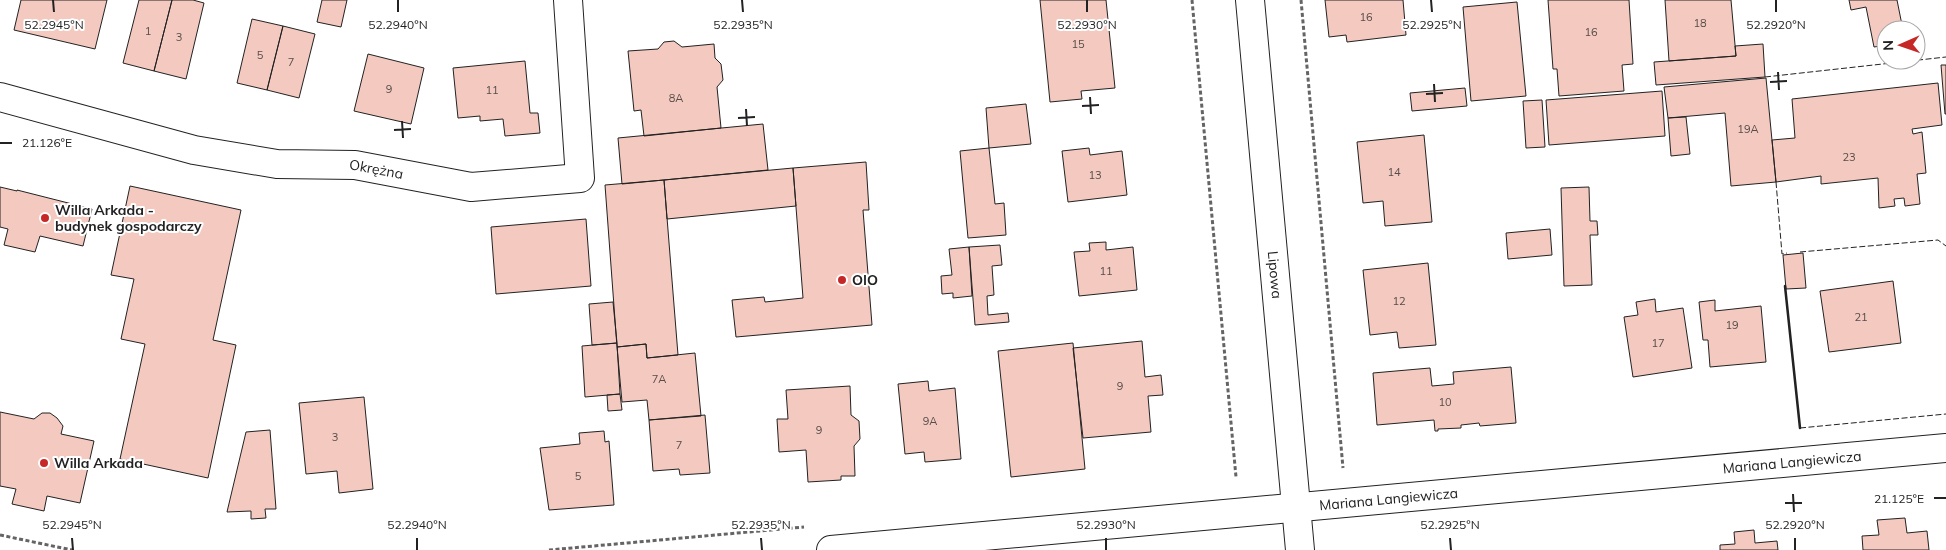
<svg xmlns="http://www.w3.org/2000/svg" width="1946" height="550" font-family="Mulish,sans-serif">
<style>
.building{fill:#f3c9c0;stroke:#222}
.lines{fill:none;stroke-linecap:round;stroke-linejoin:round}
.street-casing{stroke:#222;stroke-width:30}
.secondary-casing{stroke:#222;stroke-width:30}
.path{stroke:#646464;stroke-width:3;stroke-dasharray:4 2.5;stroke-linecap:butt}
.street{stroke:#fff;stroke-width:28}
.secondary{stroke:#fff;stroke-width:28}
.fence{stroke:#222;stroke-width:1;stroke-dasharray:6 2.5;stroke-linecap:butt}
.wall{stroke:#222;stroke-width:2.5}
.ticks{fill:none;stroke:#222;stroke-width:2}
.poi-dot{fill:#c62828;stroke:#fff;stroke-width:2}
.labels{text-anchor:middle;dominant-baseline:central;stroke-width:4;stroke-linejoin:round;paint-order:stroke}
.number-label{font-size:11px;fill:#564c4a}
.street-label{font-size:14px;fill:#222;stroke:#fff}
.poi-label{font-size:14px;font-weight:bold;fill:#222;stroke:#fff;text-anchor:start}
.ticks-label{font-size:12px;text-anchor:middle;fill:#222;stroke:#fff;stroke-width:4;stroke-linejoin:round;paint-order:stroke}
</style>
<rect width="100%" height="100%" fill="#fff"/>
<path class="building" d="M21 0H107L95 49 14 30Z
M139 0H172L154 71 123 63Z
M172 0H193L204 3 186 79 154 71Z
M322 0H347L341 27 317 22Z
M1040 0H1106L1115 88 1081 91 1082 99 1050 102Z
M1325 0H1403L1406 35 1347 42 1346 35 1329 37Z
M1548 0H1629L1633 64 1622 65 1624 91 1559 96 1557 69H1553Z
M1665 0H1731L1736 56 1669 61Z
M1849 0H1897L1903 30H1886V45L1874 47 1866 7 1851 10Z
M1517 2 1526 96 1471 101 1463 7Z
M252 19 283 26 267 90 237 83Z
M283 26 315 34 299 98 267 90Z
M674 41 682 47 714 44 715 58 721 64 723 80 717 87 721 128 644 136 641 110 634 111 628 51 658 49 664 42Z
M1763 44 1765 77 1656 85 1654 62 1736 56 1735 46Z
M368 54 424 68 411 124 354 111Z
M525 61 530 113H538L540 133 505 136 503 119 480 121V116L458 118 453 68Z
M1941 65H1946V114H1945Z
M1766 78 1776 182 1731 186 1725 113 1668 118 1664 87Z
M1938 83 1942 125 1912 129 1913 134 1922 132 1926 173 1917 174 1920 204 1905 206 1904 198 1894 199 1895 206 1879 208 1878 178 1821 184V176L1776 182 1772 140 1795 138 1792 99Z
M1465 88 1467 106 1412 111 1410 93Z
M1662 91 1665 136 1549 145 1546 100Z
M1542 100 1545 147 1526 148 1523 101Z
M1026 104 1031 144 989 148 986 108Z
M1686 117 1690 154 1671 156 1668 118Z
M763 124 768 170 622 184 618 138Z
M1424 135 1432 222 1385 226 1383 201 1363 203 1357 142Z
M989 148 995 204 1004 203 1006 235 968 238 960 151Z
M1089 148 1090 155 1122 151 1127 195 1068 202 1062 151Z
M866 162 869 210H863L872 325 736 337 732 300 764 297 765 302 803 298 793 168Z
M793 168 796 206 667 219 664 180Z
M664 180 678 355 647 358 646 344 617 347 605 185Z
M130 186 241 210 213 340 236 345 208 478 120 459 145 344 121 339 134 279 111 275Z
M0 187 17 191V190L92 209 83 246 40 236 35 252 4 245 8 229 0 227Z
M1589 187 1590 221H1597L1598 235H1590L1592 285 1564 286 1561 188Z
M586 219 591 286 496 294 491 227Z
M1550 229 1552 255 1508 259 1506 233Z
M1106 242V250L1133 247 1137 290 1079 296 1074 252 1090 251 1089 243Z
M1000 245 1002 265 992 266 994 295 987 296 988 315 1008 313 1009 322 975 325 969 247Z
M969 247 972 296 953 298V293L942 294 941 276 952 275 949 249Z
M1803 253 1806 288 1786 289 1783 255Z
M1428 263 1436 345 1399 348 1397 332 1370 335 1363 270Z
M1893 281 1901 343 1829 352 1820 291Z
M1655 299 1656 312 1683 308 1692 368 1633 377 1624 317 1638 315 1636 302Z
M1715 300V311L1761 306 1766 362 1710 367 1708 340H1703L1699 302Z
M613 302 617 343 592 345 589 304Z
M1142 341 1145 377 1161 375 1163 395 1148 396 1151 432 1083 438 1073 348Z
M617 343 620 394 585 397 582 346Z
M1073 343 1085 469 1011 477 998 351Z
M646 344 647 358 695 353 701 416 649 420 647 400 622 402 617 347Z
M1511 367 1516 423 1480 426 1479 423 1461 425V428L1438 429V431H1435L1434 420 1377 425 1373 373 1430 368 1432 386 1454 384 1453 372Z
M928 381 929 391 955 388 961 459 925 462 924 452 905 454 898 384Z
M850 386 851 415 859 421 860 439 854 446 855 476H841V480L808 482 806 450 779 452 777 419H788L786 390Z
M620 394 622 410 608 411 607 395Z
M364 397 373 489 339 493 337 471 306 474 299 403Z
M0 412 34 419 42 413H50L57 418 63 426 61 434 94 441 80 503 47 496 44 511 12 504 16 489 0 486Z
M705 415 710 473 680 475 679 469 653 471 649 420Z
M270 430 276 509H265L266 518 251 519V511L227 512 246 432Z
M604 431 605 442 609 441 614 505 549 510 540 448 580 444 579 433Z
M1905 518 1907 533 1927 531 1929 550H1863L1862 536 1879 535 1877 520Z
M1754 530 1755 543 1777 541 1778 550H1720V545L1735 544 1734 532Z"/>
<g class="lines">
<g class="street-casing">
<g id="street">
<path id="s1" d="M1250 0 1300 550"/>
<path id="s2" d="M0 97 194 150 277 164 355 165 471 187 580 178 568 0"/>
</g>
</g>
<g class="secondary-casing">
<g id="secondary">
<path id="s3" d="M831 550 1946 448"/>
</g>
</g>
<path class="path" d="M1192 0 1236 477
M1301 0 1343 468
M0 535 72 550
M549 550 804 527"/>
<use href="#street" class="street"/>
<use href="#secondary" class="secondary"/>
<path class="fence" d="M1765 77 1946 57
M1776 182 1782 254 1787 253
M1800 252 1938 240 1946 246
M1800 428 1946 414"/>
<path class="wall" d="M1785 286 1800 428"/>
</g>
<path class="ticks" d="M53 0 54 12M398 0V12M742 0 743 12M1087 0V12M1431 0 1432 12M1776 0V12M1778 72 1779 90M1770 82 1787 81M1434 84 1435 102M1426 94 1443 93M1090 97 1091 114M1082 106 1099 105M746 109 747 126M738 118 755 117M402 121 403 138M394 130 411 129M0 143H12M1793 494 1794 512M1934 498H1946M1785 503H1802M72 538 73 550M417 538V550M761 538 762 550M1106 538V550M1450 538 1451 550M1795 538V550"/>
<g class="poi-dot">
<circle cx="45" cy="218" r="5"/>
<circle cx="842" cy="280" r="5"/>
<circle cx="44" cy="463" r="5"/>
</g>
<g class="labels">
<g class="number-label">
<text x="1366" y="17">16</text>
<text x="1700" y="23">18</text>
<text x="148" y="31">1</text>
<text x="1591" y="32">16</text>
<text x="179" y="37">3</text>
<text x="1078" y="44">15</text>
<text x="260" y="55">5</text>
<text x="291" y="62">7</text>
<text x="389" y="89">9</text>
<text x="492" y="90">11</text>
<text x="676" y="98">8A</text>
<text x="1748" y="129">19A</text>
<text x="1849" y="157">23</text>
<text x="1394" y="172">14</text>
<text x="1095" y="175">13</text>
<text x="1106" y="271">11</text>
<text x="1399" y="301">12</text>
<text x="1861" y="317">21</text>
<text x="1732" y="325">19</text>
<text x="1658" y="343">17</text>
<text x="659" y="379">7A</text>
<text x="1120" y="386">9</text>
<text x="1445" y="402">10</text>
<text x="930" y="421">9A</text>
<text x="819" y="430">9</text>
<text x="335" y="437">3</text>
<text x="679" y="445">7</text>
<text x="578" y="476">5</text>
</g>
<g class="street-label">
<text stroke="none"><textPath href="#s2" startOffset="385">Okrężna</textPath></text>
<text stroke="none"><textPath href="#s1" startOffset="276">Lipowa</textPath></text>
<text stroke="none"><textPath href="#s3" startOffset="965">Mariana Langiewicza</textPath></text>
<text stroke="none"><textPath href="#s3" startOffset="560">Mariana Langiewicza</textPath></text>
</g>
<g class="poi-label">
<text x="55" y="210">Willa Arkada -<tspan x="55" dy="16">budynek gospodarczy</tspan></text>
<text x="852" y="280">OIO</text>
<text x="54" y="463">Willa Arkada</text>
</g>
</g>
<g class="ticks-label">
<text x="54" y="29">52.2945°N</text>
<text x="398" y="29">52.2940°N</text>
<text x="743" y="29">52.2935°N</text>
<text x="1087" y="29">52.2930°N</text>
<text x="1432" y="29">52.2925°N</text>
<text x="1776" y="29">52.2920°N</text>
<text x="47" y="147">21.126°E</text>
<text x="1899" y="503">21.125°E</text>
<text x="72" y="529">52.2945°N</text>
<text x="417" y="529">52.2940°N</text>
<text x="761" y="529">52.2935°N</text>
<text x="1106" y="529">52.2930°N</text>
<text x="1450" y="529">52.2925°N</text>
<text x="1795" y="529">52.2920°N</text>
</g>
<g transform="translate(1901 45) rotate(268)"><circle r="24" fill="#ffffff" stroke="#a7a7a7"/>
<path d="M0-4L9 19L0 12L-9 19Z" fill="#c62828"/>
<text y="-8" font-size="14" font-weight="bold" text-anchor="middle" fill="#222222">N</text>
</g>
</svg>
